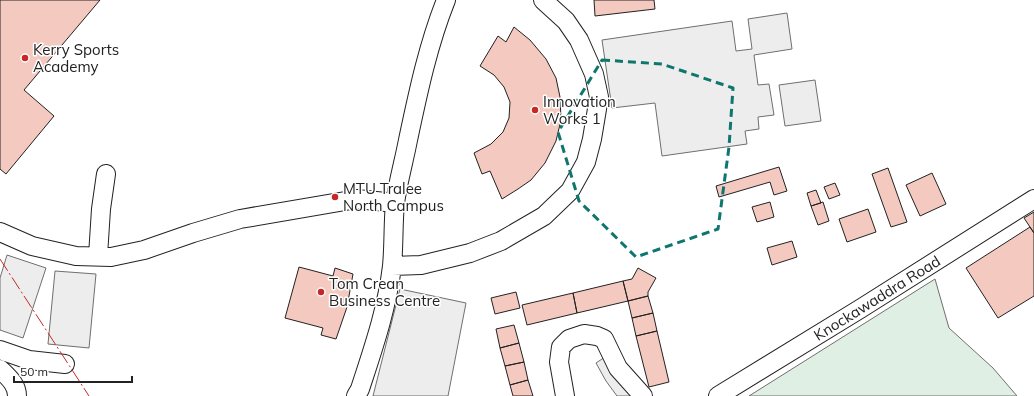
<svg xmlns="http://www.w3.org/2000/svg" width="1034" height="396" font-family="Mulish,sans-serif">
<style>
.green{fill:#e0efe3;stroke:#6f6f6f}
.parking{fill:#ededed;stroke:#6f6f6f}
.building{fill:#f3c9c0;stroke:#222}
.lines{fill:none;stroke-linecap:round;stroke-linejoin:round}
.minor-casing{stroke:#222;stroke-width:20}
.minor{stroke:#fff;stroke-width:18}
.power{stroke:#c62828;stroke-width:1;stroke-dasharray:14 3 2 3;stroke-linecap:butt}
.marked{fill:none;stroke:#0f766e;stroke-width:3;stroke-dasharray:8 5;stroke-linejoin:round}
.poi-dot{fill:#c62828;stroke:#fff;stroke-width:1.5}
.labels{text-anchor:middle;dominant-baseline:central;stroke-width:3;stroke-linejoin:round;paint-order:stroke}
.poi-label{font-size:15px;fill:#222;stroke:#fff;text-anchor:start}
.street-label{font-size:15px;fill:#222;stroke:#fff}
</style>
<rect width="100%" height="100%" fill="#fff"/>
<path class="green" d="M935 279 949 328 993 368 1017 396H749Z"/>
<path class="parking" d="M787 13 792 49 754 55 758 85 769 84 774 115 758 117 759 129 745 131 747 144 662 156 655 103 612 108 602 40 732 21 736 51 752 49 748 19Z
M815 80 821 121 785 126 779 85Z
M7 255 46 268 23 338 0 330V278Z
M55 271 96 274 89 348 48 344Z
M400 289 466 303 448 396H373Z
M605 357 631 396H617L606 381 596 363Z"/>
<path class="building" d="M0 0H100L24 90 54 116 6 174 0 169Z
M594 0H654L655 9 595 16Z
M514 27 530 40 546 59 556 78 560 97 561 120 556 141 545 163 531 180 518 189 502 199 490 171 482 174 474 153 491 144 503 132 509 118 510 102 504 87 494 75 480 66 498 36 506 42Z
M779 167 787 191 774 195 770 182 719 197 716 186Z
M888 168 907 222 891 227 872 174Z
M932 173 946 204 920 216 906 185Z
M835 183 840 195 829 199 824 187Z
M816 190 821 203 811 206 807 193Z
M770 202 774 217 757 222 752 207Z
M823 202 829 221 818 225 811 206Z
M868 209 876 232 847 242 839 219Z
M1034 212V233L1024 218Z
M1030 227 1034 233V296L998 318 966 268Z
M792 241 797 257 772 265 767 248Z
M299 267 333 276 335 268 353 274 347 307 336 339 321 335 323 328 285 318Z
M638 268 656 278 648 292V296L628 301 623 281 632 279Z
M623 281 628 301 577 313 573 293Z
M516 292 520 308 495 314 491 298Z
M573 293 577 313 527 325 522 305Z
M648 296 653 313 632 318 628 301Z
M653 313 657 331 636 336 632 318Z
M514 325 519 343 500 348 496 329Z
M657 331 669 382 649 387 636 336Z
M519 343 524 362 505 366 500 348Z
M524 362 528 380 510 385 505 366Z
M528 380 533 396H513L510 385Z"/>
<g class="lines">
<g class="minor-casing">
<path id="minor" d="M0 232 32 246 76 256 111 257 144 250 193 233 240 219 357 199 395 203
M98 256 101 209 106 174
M392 266 421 265 470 253 501 241 544 216 570 191 586 162 592 139 599 97 594 74 579 40 566 21 543 0
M0 350 29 360 65 364
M0 369C8 377 17 384 17 396
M356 396 360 389C373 349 387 309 392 266 394 245 393 224 395 203 398 182 404 161 408 140 418 93 428 45 446 0
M565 396 559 362 561 347 569 339 584 334 597 336 604 339 618 368 643 396
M718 396 860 309 1034 199"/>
</g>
<use href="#minor" class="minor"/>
<path class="power" d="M0 259 89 396"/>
</g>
<path class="marked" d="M602 60 662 64 733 88 729 147 718 229 636 257 579 201 558 132Z"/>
<g class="poi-dot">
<circle cx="25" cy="58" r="4"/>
<circle cx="535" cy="110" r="4"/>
<circle cx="335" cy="197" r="4"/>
<circle cx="321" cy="292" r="4"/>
</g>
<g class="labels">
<g class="poi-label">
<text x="33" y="49">Kerry Sports<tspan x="33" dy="17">Academy</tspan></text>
<text x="543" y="101">Innovation<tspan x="543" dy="17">Works 1</tspan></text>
<text x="343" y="188">MTU Tralee<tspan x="343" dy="17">North Campus</tspan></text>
<text x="329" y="283">Tom Crean<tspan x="329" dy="17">Business Centre</tspan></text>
</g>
<g class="street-label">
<text transform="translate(877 298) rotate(-32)">Knockawaddra Road</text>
</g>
</g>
<path d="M14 376v6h118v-6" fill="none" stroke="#222222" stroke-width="2"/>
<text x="20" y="376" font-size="12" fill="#222222" stroke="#ffffff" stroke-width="3" paint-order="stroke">50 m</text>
</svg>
